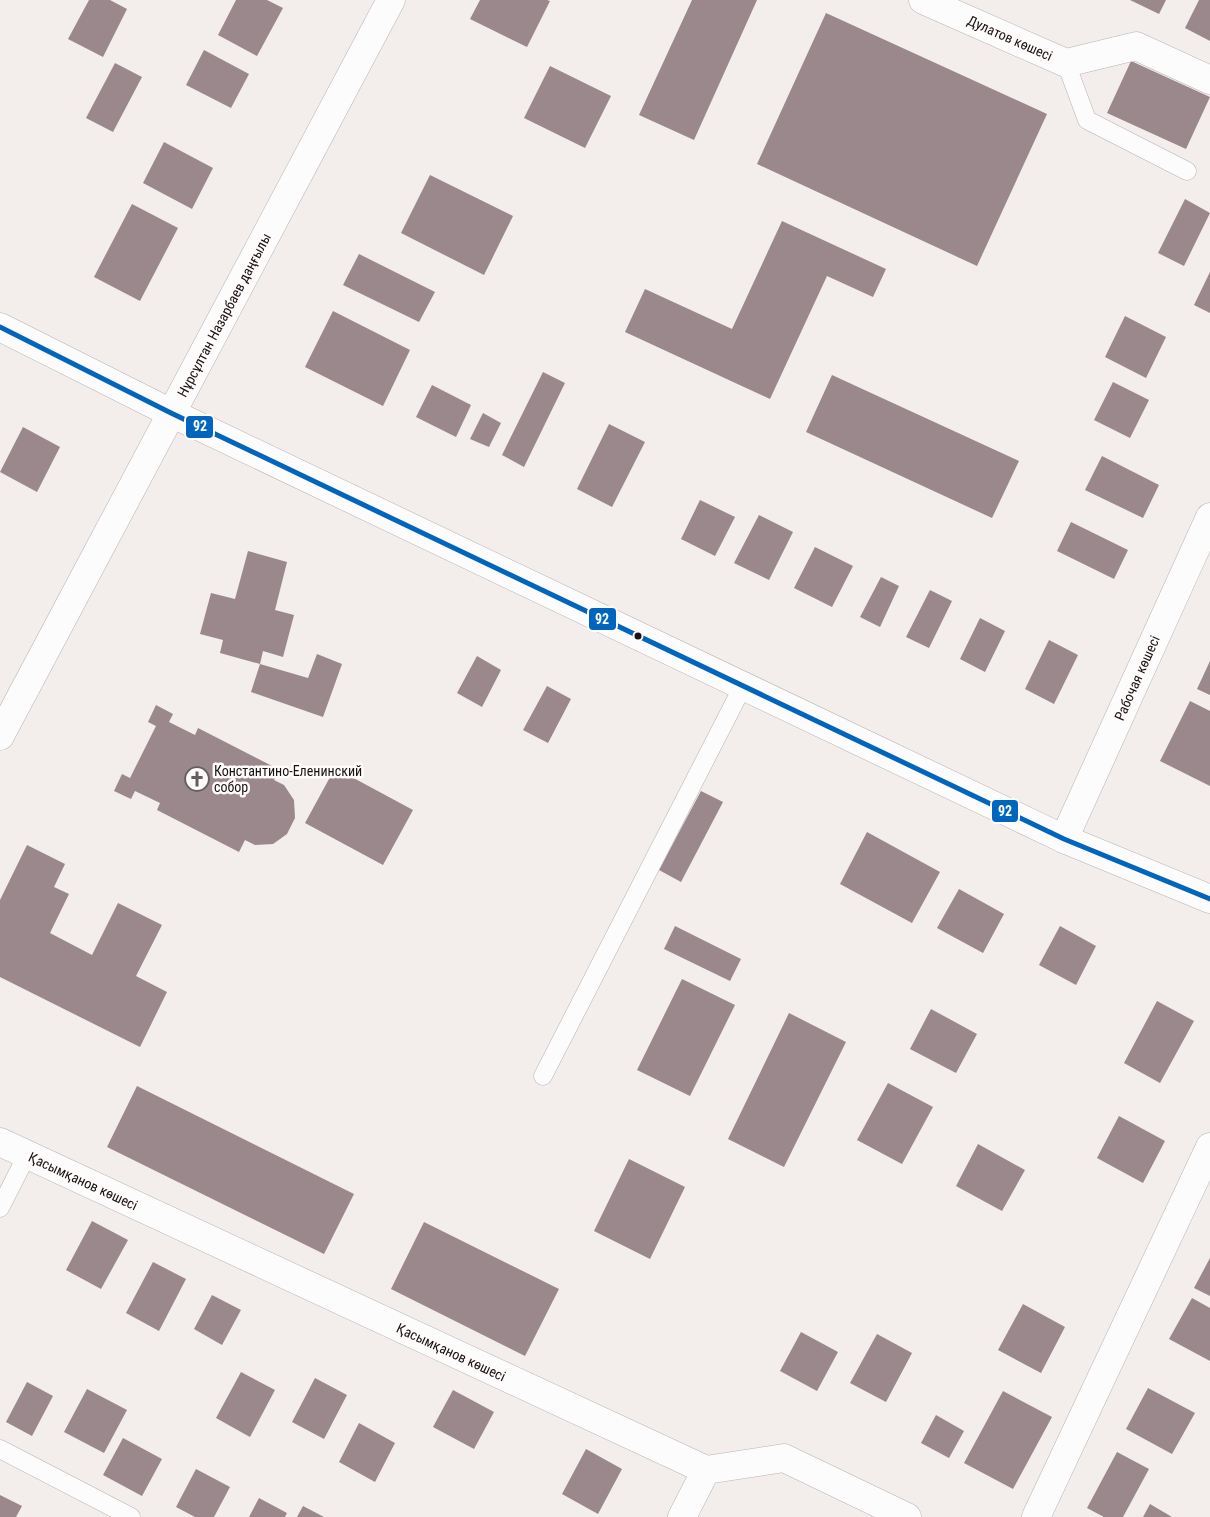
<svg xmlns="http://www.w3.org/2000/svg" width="1210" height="1517" font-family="'Roboto Condensed',sans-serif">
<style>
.building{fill:#9a888c}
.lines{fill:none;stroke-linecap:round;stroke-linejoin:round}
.service-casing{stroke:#b8b4b3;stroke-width:19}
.minor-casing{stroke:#b8b4b3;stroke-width:29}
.tertiary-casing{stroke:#b8b4b3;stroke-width:29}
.primary-casing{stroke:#b8b4b3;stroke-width:29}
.service{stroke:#fdfcfc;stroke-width:18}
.minor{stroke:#fdfcfc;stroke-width:28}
.tertiary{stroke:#fdfcfc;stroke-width:28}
.primary{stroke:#fdfcfc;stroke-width:28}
.bus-1-casing{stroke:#fffbfa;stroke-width:9}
.bus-1{stroke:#0065bd;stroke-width:5}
.bus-dot{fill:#171312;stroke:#fffbfa;stroke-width:2}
.labels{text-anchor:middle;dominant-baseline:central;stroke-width:5;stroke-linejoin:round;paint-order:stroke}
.street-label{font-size:14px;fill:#171312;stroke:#fffbfa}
.poi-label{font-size:14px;fill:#171312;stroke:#fffbfa;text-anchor:start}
.line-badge{stroke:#fffbfa;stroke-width:2}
.badge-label{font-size:14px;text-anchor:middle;font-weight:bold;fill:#fff}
</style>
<rect width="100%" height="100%" fill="#f3edec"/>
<path class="building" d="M89 0H110L127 9 103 57 68 39Z
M236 0H267L283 8 257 56 218 35Z
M480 0H547L550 1 527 47 470 19Z
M692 0H757L694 140 639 115Z
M1130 0H1166L1159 14Z
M1199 0H1210V41L1185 28Z
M826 13 1047 114 977 266 757 164Z
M204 50 249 74 231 108 186 85Z
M1131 61 1210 97 1186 149 1107 113Z
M115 63 142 77 113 132 86 118Z
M550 66 611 96 585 148 524 118Z
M164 142 213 168 192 209 143 183Z
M430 175 513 216 484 275 401 233Z
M1185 199 1210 213 1184 266 1158 253Z
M132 204 178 228 140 301 94 277Z
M782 221 886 269 873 297 827 276 770 399 625 332 645 289 732 329Z
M359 254 435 292 419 322 343 285Z
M1210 272V313L1194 305Z
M333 311 410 350 383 406 305 367Z
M1125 316 1166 337 1146 378 1105 357Z
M543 372 565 383 524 467 502 455Z
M832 375 1019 461 992 518 806 432Z
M1113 382 1149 400 1130 438 1094 420Z
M432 385 471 405 456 437 416 417Z
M483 413 501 423 489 447 470 439Z
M609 424 645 442 612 507 577 489Z
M23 427 60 447 37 492 0 472Z
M1102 456 1159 485 1143 518 1085 490Z
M700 500 735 517 715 556 681 539Z
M759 515 793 532 769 580 734 563Z
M1071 522 1128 550 1114 579 1057 551Z
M815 547 853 566 832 607 794 588Z
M248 551 287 562 275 610 294 615 283 657 263 651 260 664 220 653 223 640 200 634 211 593 235 599Z
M881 577 899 586 880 627 860 617Z
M930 590 952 601 929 648 906 637Z
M980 618 1005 631 985 672 960 659Z
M1049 640 1078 655 1054 704 1025 689Z
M317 654 342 664 323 717 251 692 260 664 308 678Z
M477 656 501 670 482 707 457 693Z
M1210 661V695L1197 689Z
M547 686 571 699 548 743 523 730Z
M1190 701 1210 711V786L1160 761Z
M156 705 173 714 169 722 195 735 198 728 280 770 274 780 284 785 294 800 295 818 287 834 273 844 255 845 245 840 239 852 157 810 160 803 135 791 131 799 114 791 122 774 130 778 156 726 148 722Z
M335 768 413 810 383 865 305 823Z
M701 791 723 802 681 882 659 870Z
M867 832 940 872 912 923 840 884Z
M27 845 65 864 54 887 69 894 50 933 92 955 118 903 162 925 136 976 167 992 140 1047 0 977V900Z
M959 889 1004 914 983 953 937 928Z
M675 926 741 959 730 981 664 949Z
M1060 926 1096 946 1076 985 1039 965Z
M682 979 735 1005 690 1096 637 1070Z
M1157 1001 1194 1021 1160 1083 1124 1063Z
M931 1009 977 1034 956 1073 910 1049Z
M789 1013 846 1042 784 1167 728 1139Z
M888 1083 933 1107 902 1164 857 1140Z
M137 1086 354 1194 324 1254 107 1147Z
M1119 1116 1165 1141 1143 1183 1097 1158Z
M978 1144 1025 1170 1002 1211 956 1186Z
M629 1159 685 1187 650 1259 594 1231Z
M92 1221 128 1240 101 1289 66 1270Z
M424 1222 559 1289 525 1356 391 1289Z
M1210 1258V1296L1194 1288Z
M153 1262 186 1279 159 1331 126 1313Z
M212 1295 241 1310 222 1345 194 1329Z
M1192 1298 1210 1308V1361L1169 1339Z
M1023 1304 1065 1327 1041 1373 998 1350Z
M801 1332 838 1352 817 1391 780 1371Z
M877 1334 912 1353 886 1402 850 1383Z
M241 1372 275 1390 250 1437 216 1418Z
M315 1378 347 1395 324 1439 292 1422Z
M27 1382 53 1396 32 1436 6 1422Z
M1148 1388 1195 1413 1172 1454 1126 1429Z
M87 1389 127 1410 104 1453 64 1432Z
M453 1390 494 1412 474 1449 433 1427Z
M1003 1391 1052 1417 1013 1489 964 1463Z
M936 1415 964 1431 949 1458 921 1443Z
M359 1423 395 1443 375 1482 339 1462Z
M123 1438 162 1459 142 1496 103 1475Z
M586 1449 622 1469 598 1514 562 1494Z
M1117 1452 1149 1469 1123 1517H1104L1087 1508Z
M196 1469 230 1487 214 1517H195L176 1507Z
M0 1495 22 1506 16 1517H0Z
M259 1498 287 1513 285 1517H249Z
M1150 1504 1172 1517H1143Z
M303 1506 324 1517H297Z"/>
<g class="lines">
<g class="service-casing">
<path id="service" d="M1066 63 1087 120 1187 171
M543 1076 743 686
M0 1208 27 1155
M0 1449 131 1517"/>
</g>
<g class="minor-casing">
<path id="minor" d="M923 0 1066 63 1136 46 1210 80
M1064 839 1210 517
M0 1142 706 1470 784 1458 907 1517
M682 1517 706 1470
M1036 1517 1210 1147"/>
</g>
<g class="tertiary-casing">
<path id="tertiary" d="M0 327 171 413 1064 839 1210 899"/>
</g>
<g class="primary-casing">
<path id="primary" d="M0 736 391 0"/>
</g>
<use href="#service" class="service"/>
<use href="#minor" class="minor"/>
<use href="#tertiary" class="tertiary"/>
<use href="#primary" class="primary"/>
<g class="bus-1-casing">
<path id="bus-1" d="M0 327 171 413 1064 839 1210 899"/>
</g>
<use href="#bus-1" class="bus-1"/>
</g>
<defs>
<g id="church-ring" transform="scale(1.25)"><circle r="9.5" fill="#fffbfa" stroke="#645f5e" stroke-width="1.5"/><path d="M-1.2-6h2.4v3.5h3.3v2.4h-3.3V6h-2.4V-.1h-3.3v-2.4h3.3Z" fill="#645f5e"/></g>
</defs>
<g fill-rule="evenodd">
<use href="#church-ring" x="197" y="779"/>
</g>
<circle class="bus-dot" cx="638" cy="636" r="4.5"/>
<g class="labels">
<g class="street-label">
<text transform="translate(1010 38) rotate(24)">Дулатов көшесі</text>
<text transform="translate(224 315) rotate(-62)">Нұрсұлтан Назарбаев даңғылы</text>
<text transform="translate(1137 678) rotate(-66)">Рабочая көшесі</text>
<text transform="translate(83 1181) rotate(25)">Қасымқанов көшесі</text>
<text transform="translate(451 1352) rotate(25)">Қасымқанов көшесі</text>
</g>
<g class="poi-label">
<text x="214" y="771">Константино-Еленинский<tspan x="214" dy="16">собор</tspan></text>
</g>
</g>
<g class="line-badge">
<rect x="185" y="415" width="29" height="24" rx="5" fill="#0065bd"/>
<rect x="588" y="607" width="29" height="24" rx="5" fill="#0065bd"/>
<rect x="991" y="799" width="28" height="24" rx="5" fill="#0065bd"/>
</g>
<g class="badge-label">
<text x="200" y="431">92</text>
<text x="602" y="624">92</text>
<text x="1005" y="816">92</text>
</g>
</svg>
